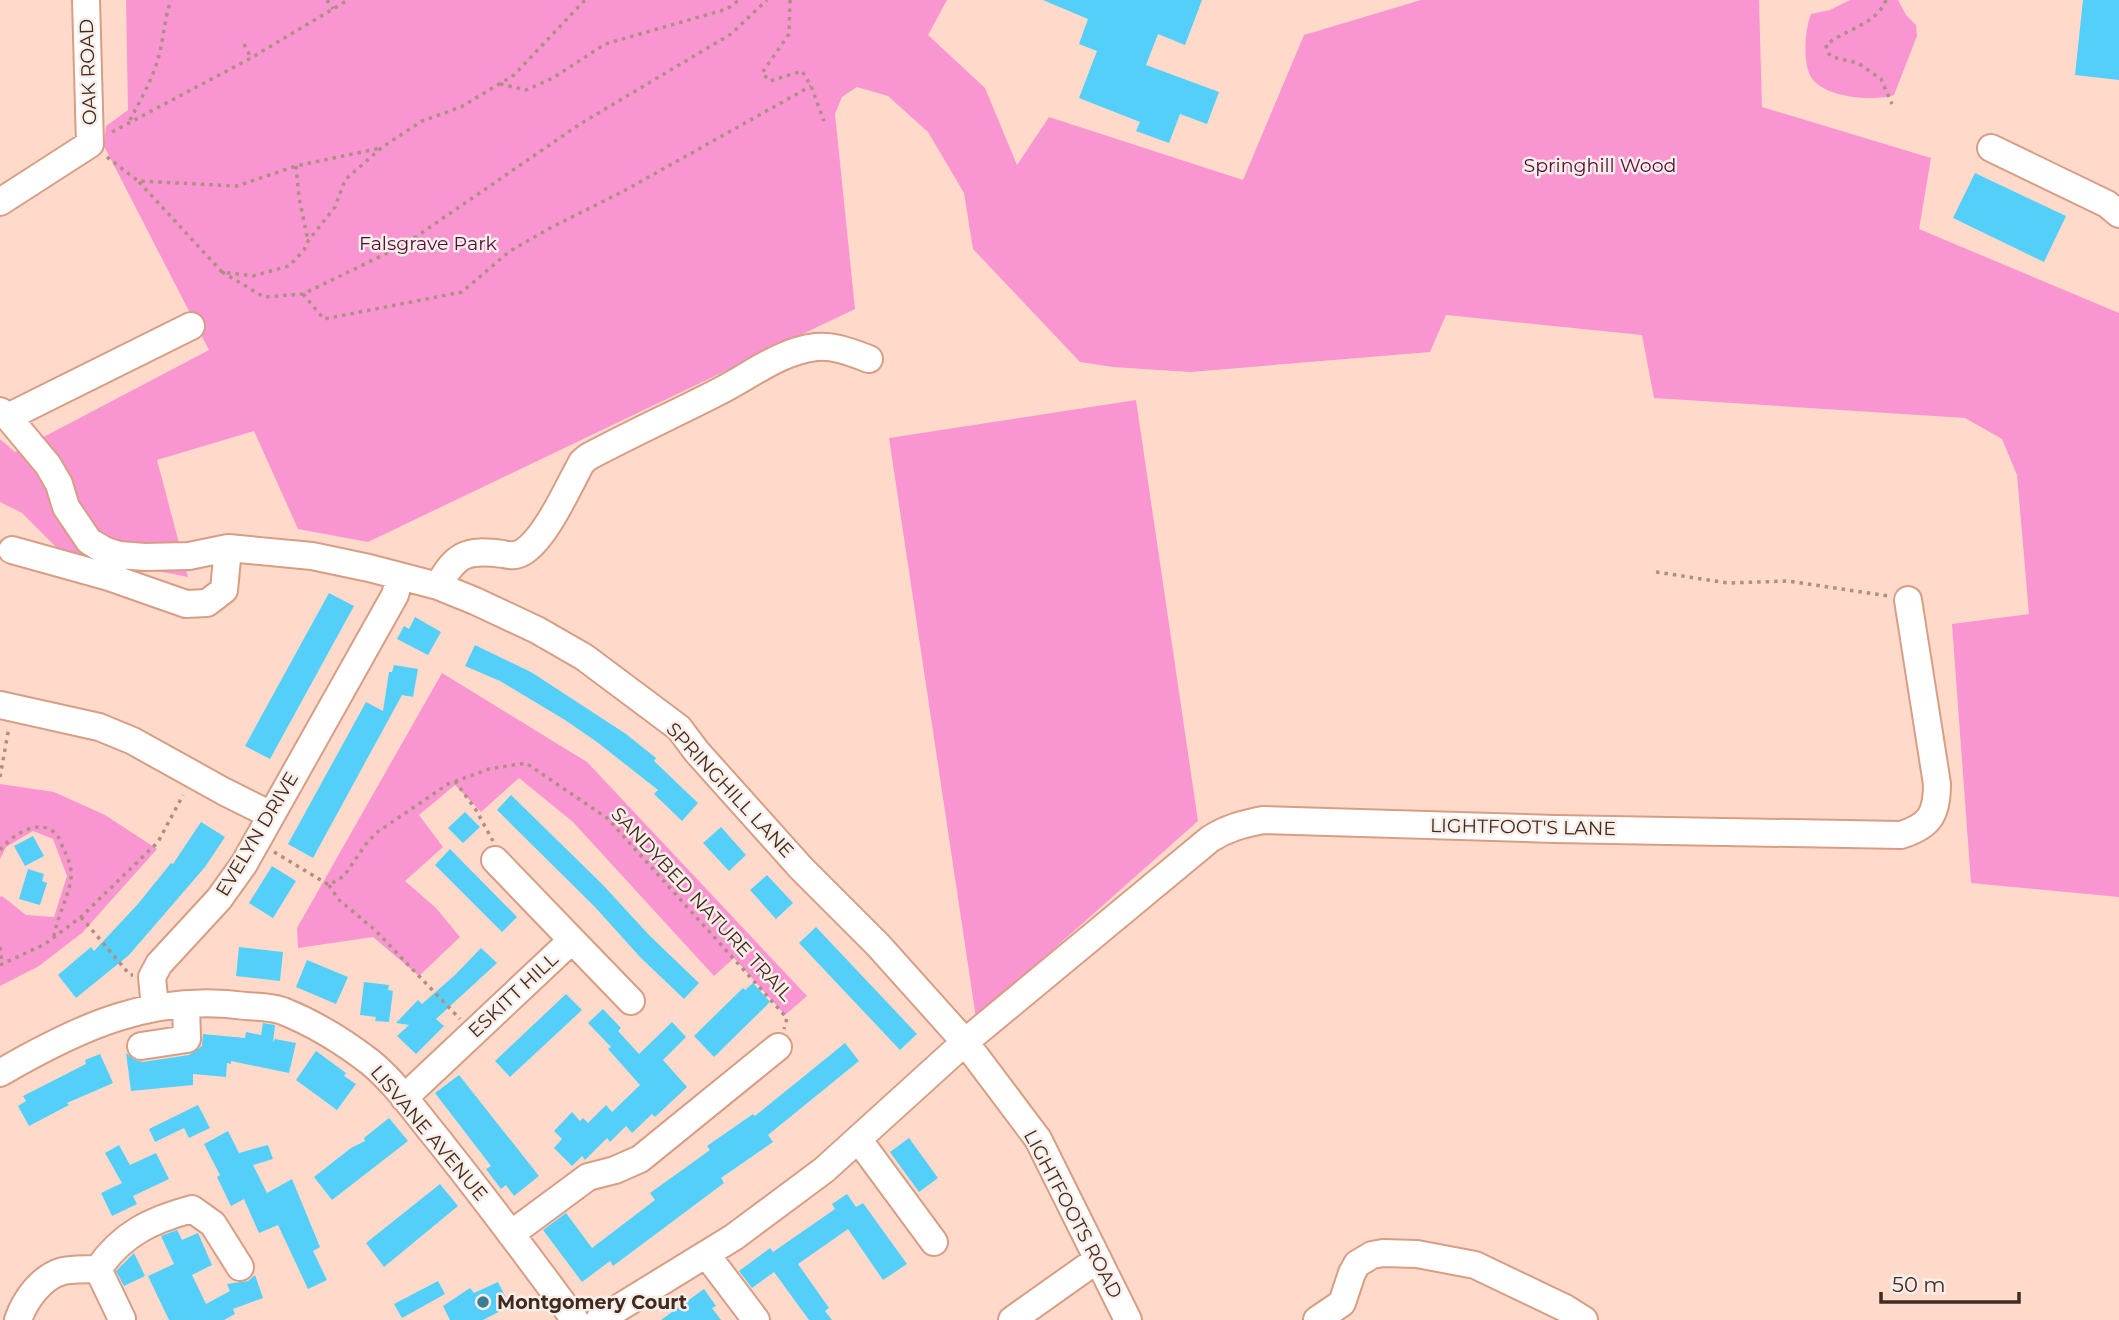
<svg xmlns="http://www.w3.org/2000/svg" width="2119" height="1320" font-family="Montserrat,sans-serif">
<style>
.green{fill:#f996d2}
.building{fill:#53cff9}
.lines{fill:none;stroke-linecap:round;stroke-linejoin:round}
.minor-casing{stroke:#d79e85;stroke-width:30}
.path{stroke:#ae8f81;stroke-width:3.5;stroke-dasharray:3.5 5;stroke-linecap:butt}
.minor{stroke:#fff;stroke-width:26}
.poi-dot{fill:#3d7b91;stroke:#f9ede8;stroke-width:2.5}
.labels{text-anchor:middle;dominant-baseline:central;stroke-width:5;stroke-linejoin:round;paint-order:stroke}
.street-label{font-size:19px;fill:#412a20;stroke:#f9ede8}
.park-label{font-size:19px;fill:#510e3c;stroke:#f9ede8}
.poi-label{font-size:19px;font-weight:bold;fill:#412a20;stroke:#f9ede8;text-anchor:start}
</style>
<rect width="100%" height="100%" fill="#ffdaca"/>
<path class="green" d="M126 0H947L928 35 985 88 1017 165 1049 117 1243 180 1304 35 1421 0H1759L1762 107 1931 158 1919 229 2119 313V897L1971 883 1952 624 2029 614 2017 475 2002 439 1965 418 1654 398 1642 335 1446 315 1430 352 1190 372 1113 367 1080 362 973 249 964 193 928 132 888 96 857 87 842 97 835 114 855 309 368 542 298 529 254 431 157 460 188 577 61 552 22 513 0 502V439L15 452 209 350 104 146 106 126 128 110Z
M1850 0H1898L1906 15 1916 25 1917 36 1894 95C1874 102 1818 98 1809 73 1803 57 1805 29 1811 14L1830 10Z
M1136 400 1198 821 976 1018 889 438Z
M442 673 587 762 807 996 785 1015 734 958 714 976 573 822 519 778 481 812 455 785 419 815 443 847 405 881 436 908 460 937 419 976 373 937 298 948 297 928Z
M0 784 54 792 105 815 157 849 82 933 39 966 0 986V897L2 896 26 915 54 917 67 876 53 839 33 831 6 847 0 859Z"/>
<path class="building" d="M1043 0H1202L1185 45 1158 34 1146 65 1219 92 1207 124 1180 114 1169 143 1136 131 1140 122 1079 98 1097 51 1079 44 1088 19Z
M2083 0H2119V80L2075 75Z
M1975 173 2066 216 2044 262 1953 218Z
M329 593 354 606 270 759 245 746Z
M415 617 441 632 428 655 397 639 404 626 409 629Z
M475 645 531 672 626 734 656 758 654 761 698 803 682 821 654 794 658 790 597 742 565 720 500 681 465 666Z
M394 665 418 669 413 697 402 695 313 858 288 844 366 702 383 711 389 672H392Z
M511 795 603 885 649 935 699 983 684 999 640 957 595 907 497 810Z
M465 812 480 827 463 843 448 828Z
M201 822 225 837 205 867 129 955 76 998 58 975 91 947 94 951 138 904 171 863 173 864Z
M721 827 746 855 729 871 703 843Z
M33 836 44 856 25 866 14 846Z
M450 849 517 917 502 932 435 865Z
M272 866 296 881 273 918 249 903Z
M28 869 44 874 42 881 47 883 40 905 19 899Z
M767 875 793 903 776 919 750 890Z
M816 927 917 1034 900 1050 799 943Z
M239 947 283 952 280 981 236 976Z
M481 948 497 963 436 1019 444 1026 416 1054 397 1036 409 1025 396 1023 418 1000 422 1004 455 975Z
M307 960 348 977 336 1004 296 987Z
M364 982 389 985 388 990 393 991 389 1022 375 1021 376 1017 360 1015Z
M753 983 770 1002 714 1057 694 1036 743 988 745 990Z
M566 994 582 1010 510 1077 495 1061Z
M603 1009 621 1028 618 1031 639 1054 672 1022 686 1037 663 1060 687 1087 655 1117 652 1114 632 1133 626 1126 610 1142 607 1138 585 1160 582 1156 572 1166 554 1148 562 1139 554 1131 572 1112 580 1121 583 1118 588 1123 606 1105 612 1112 640 1085 608 1049 611 1047 588 1023Z
M263 1023 275 1025 273 1042 275 1039 296 1043 289 1073 231 1061V1064L227 1063 226 1077 193 1074V1085L131 1091 126 1053 135 1060 143 1062 189 1055 202 1046 203 1034 245 1038 246 1032 261 1035Z
M845 1043 859 1061 768 1135 773 1142 721 1178 724 1183 613 1266 610 1261 582 1282 543 1230 566 1213 592 1248 655 1200 650 1193 710 1150 707 1146 753 1114 755 1116Z
M316 1051 346 1073 344 1076 356 1084 337 1110 296 1080Z
M100 1054 113 1083 67 1103 69 1105 29 1126 18 1106 26 1101 23 1096 86 1064 85 1060Z
M459 1075 539 1176 514 1196 506 1185 501 1189 486 1169 491 1166 435 1093Z
M198 1105 210 1128 189 1138 184 1128 155 1142 149 1129Z
M389 1118 408 1141 332 1200 314 1177 351 1148 365 1141 364 1138Z
M228 1131 239 1153 268 1145 273 1159 253 1165 267 1193 292 1179 320 1247 313 1251 327 1280 308 1289 278 1225 259 1233 244 1199 231 1206 217 1177 220 1175 204 1144Z
M909 1138 938 1178 919 1192 890 1152Z
M119 1145 130 1165 156 1153 169 1179 133 1196 137 1204 112 1216 101 1193 122 1183 105 1153Z
M440 1184 458 1206 384 1267 366 1243Z
M847 1194 856 1207 863 1203 907 1264 883 1280 848 1229 798 1264 829 1308 825 1311 832 1320H809L774 1272 752 1288 739 1271 770 1248 773 1252 835 1209 832 1204Z
M177 1230 182 1240 198 1233 212 1265 192 1275 206 1304 230 1291 227 1284 248 1281 255 1275 263 1298 233 1309 235 1314 224 1320H169L148 1276 174 1264 161 1236Z
M134 1253 145 1276 124 1286 116 1271Z
M438 1281 445 1294 402 1318 394 1304Z
M498 1282 510 1306 483 1320H450L443 1306 470 1288 474 1293Z
M704 1289 716 1306 712 1308 721 1320H661Z"/>
<g class="lines">
<g class="minor-casing">
<path id="minor" d="M1991 148 2107 204 2119 214
M0 202 90 144 86 0
M0 411 8 417 48 465 59 484 66 507 89 541 104 550 119 555 145 557 189 556 228 548 312 556 369 568 438 586 475 601 537 630 584 657 679 728 697 752 801 868 878 945 965 1042 824 1170 734 1237 599 1320
M8 417 191 326
M12 550 109 577 186 604 207 603 224 590 228 548
M438 586C456 554 466 549 503 554 511 556 516 556 523 552 546 538 568 487 582 462L588 457C631 434 675 414 718 392 750 376 780 351 816 347 834 345 853 353 869 359
M0 705 99 727 133 741 223 791 271 815
M572 940 631 1001
M155 1007 152 977 159 964 219 899 244 864 395 595 400 576
M141 1046 187 1039 186 1005
M0 1073C79 1027 152 993 246 1006 258 1007 272 1007 283 1011 313 1023 344 1042 370 1062 397 1084 418 1116 440 1142 486 1200 531 1260 575 1320
M404 1098 572 940 495 860
M858 1139 934 1242
M511 1234 588 1177 615 1170 640 1159 778 1047
M706 1254 756 1320
M98 1269 122 1319
M18 1320C25 1300 41 1277 63 1271 74 1269 87 1269 98 1269 122 1234 151 1220 192 1209L213 1224 240 1267
M1012 1320 1098 1259
M1128 1320 1038 1139 965 1042 1210 839C1227 828 1243 824 1263 820L1555 829 1901 835C1930 826 1937 814 1937 784L1908 600
M1317 1320 1342 1303 1352 1273 1357 1264 1372 1255 1383 1253 1417 1254 1475 1265 1565 1308 1584 1320"/>
</g>
<path class="path" d="M327 0 333 9
M790 0 789 34 762 73 770 81 802 71 811 86 824 121
M1886 0C1876 25 1845 29 1826 45L1827 52 1832 57 1858 63 1881 79 1892 104
M244 44 251 58
M500 84 526 90 553 78 605 44 727 9 739 0
M130 120C140 101 152 80 158 59 164 39 164 20 171 0
M112 132 251 58 348 0
M107 157 138 181 237 186 296 166 381 148
M296 166 299 197 308 241
M139 182 222 272 253 276 289 266 304 250 308 241 335 207 345 180 381 148 422 121 461 107 514 75 585 0
M222 272 264 297 303 294 404 245 580 124 731 34 767 0
M303 294 324 319 462 292 510 251 550 228 622 192 811 86
M1656 572 1728 583 1788 581 1889 596
M0 777 9 727
M455 781 476 810 493 841
M0 850C12 835 40 816 57 835 60 839 62 846 64 850 68 858 72 868 71 877 70 893 57 917 54 936
M274 852 329 885 344 876 366 844 376 833 448 784 489 769 526 763 607 818 787 1018 784 1029
M329 885 338 899 375 930 460 1019
M81 917 130 975H133
M0 947 2 964
M0 965 45 944 81 917 158 842 183 795"/>
<use href="#minor" class="minor"/>
</g>
<circle class="poi-dot" cx="483" cy="1302" r="7"/>
<g class="labels">
<g class="street-label">
<text transform="translate(88 72) rotate(-92)">OAK ROAD</text>
<text transform="translate(730 790) rotate(47)">SPRINGHILL LANE</text>
<text transform="translate(1523 827) rotate(1)">LIGHTFOOT'S LANE</text>
<text transform="translate(257 834) rotate(-59)">EVELYN DRIVE</text>
<text transform="translate(702 904) rotate(47)">SANDYBED NATURE TRAIL</text>
<text transform="translate(513 995) rotate(-43)">ESKITT HILL</text>
<text transform="translate(429 1133) rotate(50)">LISVANE AVENUE</text>
<text transform="translate(1073 1214) rotate(62)">LIGHTFOOTS ROAD</text>
</g>
<g class="park-label">
<text x="1600" y="165">Springhill Wood</text>
<text x="428" y="243">Falsgrave Park</text>
</g>
<g class="poi-label">
<text x="497" y="1302">Montgomery Court</text>
</g>
</g>
<path d="M1881 1292v10h138v-10" fill="none" stroke="#412a20" stroke-width="3.5"/>
<text x="1892" y="1292" font-size="21" fill="#412a20" stroke="#f9ede8" stroke-width="5" paint-order="stroke">50 m</text>
</svg>
